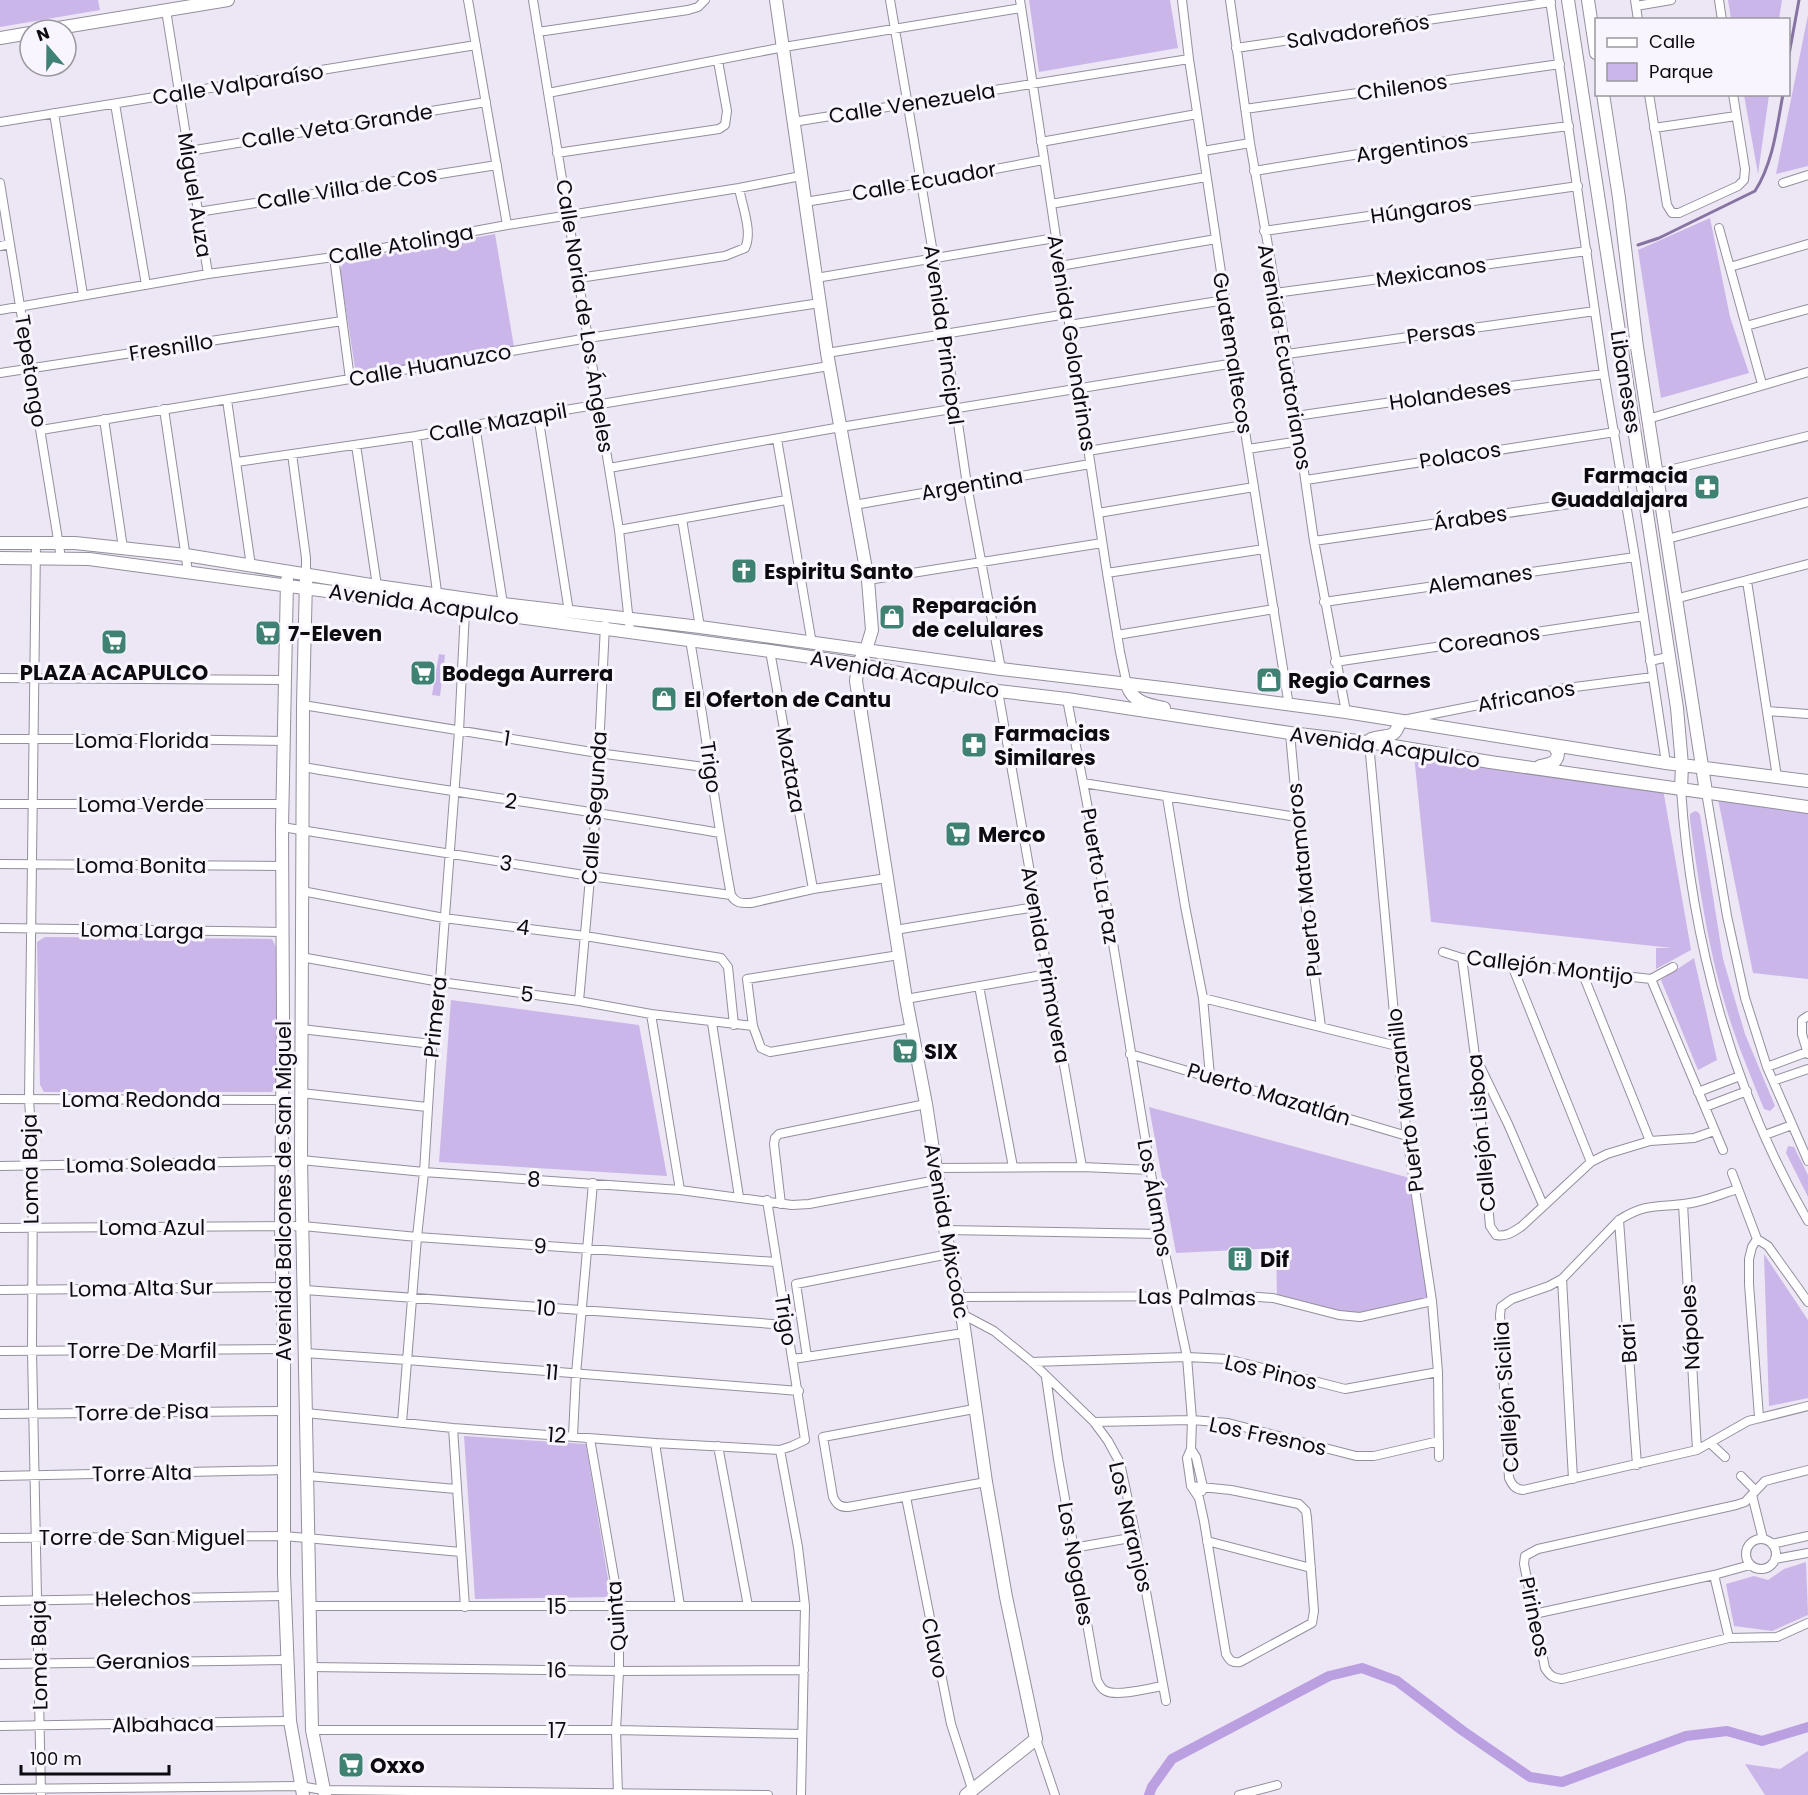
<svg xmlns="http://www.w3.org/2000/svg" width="1808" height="1795" font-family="Poppins,sans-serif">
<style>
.green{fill:#cab6e8}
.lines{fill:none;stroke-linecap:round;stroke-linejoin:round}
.stream{stroke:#8673a2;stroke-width:3}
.canal{stroke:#ba9fe1;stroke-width:10}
.street-casing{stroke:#948f9d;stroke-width:10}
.secondary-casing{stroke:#948f9d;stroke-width:14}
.street{stroke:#fff;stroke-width:8}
.secondary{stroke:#fff;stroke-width:12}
.labels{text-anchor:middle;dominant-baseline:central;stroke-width:6;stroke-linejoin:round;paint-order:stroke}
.street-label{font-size:21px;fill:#0d0b10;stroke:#f8f5fe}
.poi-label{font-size:21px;font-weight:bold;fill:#0d0b10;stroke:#f8f5fe;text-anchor:start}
</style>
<rect width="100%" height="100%" fill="#ece6f5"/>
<path class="green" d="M0 0H98L100 10 0 27Z
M1029 0H1170L1178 48 1039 72Z
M1728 0H1782L1779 19H1731Z
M1808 15V166L1776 174Z
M1744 95H1769L1758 174Z
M1710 218 1730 317 1749 373 1661 398 1638 250Z
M495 234 514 347 360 373 355 368 340 271 342 265 347 261Z
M439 654 445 655 440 696 432 695Z
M1413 745 1662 783 1691 950 1656 969V948H1672L1431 922Z
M1717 794 1808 809V979L1753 973Z
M1695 811 1698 812 1700 815 1723 959 1745 1034 1775 1106 1770 1111 1764 1109C1751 1077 1738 1046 1728 1014 1708 951 1699 885 1690 820V814Z
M45 937 272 939 276 947V1088L271 1092H44L40 1085 37 942Z
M1694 958 1717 1060 1698 1070 1661 980Z
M451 1000 639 1025 667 1176 439 1162Z
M1149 1107 1410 1178 1428 1295 1427 1298 1363 1315 1341 1313 1277 1296 1276 1248 1176 1253Z
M1788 1146 1794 1147 1808 1175V1197L1786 1153Z
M1764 1254 1808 1320V1398L1769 1406Z
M464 1436 586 1444 611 1597 475 1599Z
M1806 1562 1808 1615 1772 1631 1734 1626 1726 1584 1754 1576 1768 1580 1784 1569Z
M1808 1751V1795H1765L1745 1764 1780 1769Z"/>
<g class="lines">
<path class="stream" d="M1788 60 1799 0
M1638 245 1659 238 1755 191C1773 163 1777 127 1783 94"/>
<path class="canal" d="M1149 1795 1152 1787 1172 1759 1329 1676 1362 1668 1397 1681 1463 1731 1530 1777 1562 1782 1686 1736 1727 1731 1762 1741 1808 1727"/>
<g class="street-casing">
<path id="street" d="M468 0 507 225
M533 0 619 530 630 632
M890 0 934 259 967 485 1001 669
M1020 0 1107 573 1120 652 1127 685
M1182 0 1189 59 1244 425 1289 706
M1230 0 1250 143 1287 354 1314 541 1346 712
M1550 0 1604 374 1635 557 1666 763
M1635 0 1638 20
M1719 0 1722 20
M1636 6 1671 0
M166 10 208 274
M538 32 688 10 698 7 705 0
M1236 48 1551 2
M548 93 784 47 1021 8
M1649 94 1667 205 1672 213H1679L1738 186 1744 180 1745 169 1733 94
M115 104 146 285
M1245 109 1560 64
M54 113 83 295
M0 122 476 45
M793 122 1189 59
M1654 128 1736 116
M1041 142 1197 114
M189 151 486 102
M1203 151 1250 143
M557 153 719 129 725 125 727 111 718 61
M1254 171 1409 146 1569 126
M0 183 61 558
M1783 183 1808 175
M805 202 921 183 1043 160
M1051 204 1206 177
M198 212 497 165
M1719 228 1762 384
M1264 231 1578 186
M0 246 10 244
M334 257 350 379
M1060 266 1216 239
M1730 267 1808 244
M579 278 725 256 745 248C753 232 742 206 739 188
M816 278 1055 238
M1275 293 1587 251
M0 310 208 274 334 257 507 225 739 188 801 176
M1069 325 1225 300
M1746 326 1808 309
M827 353 1067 314
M1287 354 1595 311
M0 373 342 321
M227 400 251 566
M164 409 188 572
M538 415 569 612
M1296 416 1447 394 1604 374
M104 419 123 548
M1648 419 1808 372
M475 425 503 604
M41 430 350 379 588 338 820 303
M416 436 438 599
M777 439 812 644
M356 445 377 586
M1248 449 1300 441
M1088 451 1244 425
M292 454 306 558V574
M237 462 416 436 475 425 829 366
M609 468 841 427 1235 363
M1657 473 1808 436
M1306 480 1615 432
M854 505 1090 464
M1098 513 1254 487
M682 519 700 627
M619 530 786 500
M1667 539 1808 502
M1314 541 1625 496
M36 543 29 1099 33 1166 32 1351 41 1795
M1107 573 1264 549
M868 580 1102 543
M1747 581 1777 777
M1675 599 1808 564
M1324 602 1635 557
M1117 635 1274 609
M690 640C705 725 715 810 731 895 736 904 742 903 751 903L813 889 887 878
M770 651 813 889
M1650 661 1668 657
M1335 662 1644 616
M0 678 285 680
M998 691 1082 1167
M1067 699 1108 913 1161 1234 1187 1357 1192 1420 1191 1449 1187 1458 1191 1486 1199 1498 1204 1521 1226 1654C1230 1661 1232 1663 1240 1662L1312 1623 1314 1611 1307 1518 1306 1511 1299 1504 1231 1490 1191 1486
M303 705 598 753 712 768
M1767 711 1808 714
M1408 719 1559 689 1653 677
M1290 733 1307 921 1321 1027
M0 739H149L284 741
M1369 743 1397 1046 1407 1136 1432 1301 1438 1372 1439 1457
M303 767C442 791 581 809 720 833
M1083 783 1297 817
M1681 789C1691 940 1732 1091 1808 1221
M1706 792 1727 916 1745 998 1767 1067 1808 1161
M1167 797 1185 906 1203 998 1210 1076
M0 804H282
M282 827 590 876 731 895
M0 864 282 866
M302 891 444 918 585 936 721 958 728 967 734 1025
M0 928 283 932
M895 930 1035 907
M1443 952 1462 958 1651 979
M899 955 747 979 753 1026 761 1048 770 1052 911 1028
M301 957 440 982 579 1001 651 1014 753 1026
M1462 958 1475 1056 1490 1226 1496 1235C1507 1237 1513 1232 1522 1226L1591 1162 1607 1154 1650 1141 1694 1138 1714 1131
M1511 963 1591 1162
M1582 972 1650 1141
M1651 979 1723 1150
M1651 979 1673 967
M979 986 1013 1167
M1203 998 1397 1046
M906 999 1048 974
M579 1001 596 811 605 625
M651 1014 680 1190
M1808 1016 1802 1020V1034L1808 1054
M712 1023 739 1197
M301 1029 432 1044
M1130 1054 1407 1136
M1478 1062 1508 1124 1543 1205
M1767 1067 1807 1052
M1773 1081 1808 1069
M1698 1092 1740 1076
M301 1093 427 1107
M0 1099 283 1100
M1705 1107 1747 1091
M1765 1135 1792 1125
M301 1160 424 1172 680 1190 792 1205 809 1204 937 1180
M0 1166 281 1161
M935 1168 1082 1167 1151 1170
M1732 1173 1757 1239 1768 1246 1808 1302
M1738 1189C1724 1193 1710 1199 1696 1202 1664 1209 1650 1200 1619 1220L1562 1279 1549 1286 1512 1299 1501 1307 1500 1315 1509 1478C1512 1485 1515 1489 1523 1490L1697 1450 1748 1421 1808 1406
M781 1204 774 1144 775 1138 779 1134 926 1104
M1683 1204 1697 1450
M1619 1220 1637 1465
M0 1228 303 1226 417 1237 776 1262
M945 1230 1161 1234
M1757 1239 1752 1247 1749 1259V1284L1759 1417
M1562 1279 1573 1479
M0 1290 283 1287
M305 1290 787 1325
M958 1297 1245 1296 1273 1298 1339 1315 1360 1317 1432 1301
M962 1314 994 1331 1032 1362 1094 1422 1108 1441 1120 1463 1136 1537 1166 1701
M0 1351 284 1349
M305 1353 407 1360 799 1391
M807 1357 796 1284 949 1254
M793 1359 964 1333
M1032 1362 1187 1357 1227 1359 1345 1389 1438 1372
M1046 1377 1058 1459 1097 1680C1099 1684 1101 1689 1106 1691 1117 1697 1149 1688 1163 1686
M974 1409 823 1437 833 1497C837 1505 840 1507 848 1507L986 1482
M306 1413 453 1428 655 1443 780 1450 792 1446 805 1440 767 1200
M0 1414 283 1411
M1094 1422 1192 1420 1228 1423 1356 1456H1374L1439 1441
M402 1423 417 1237 424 1172 432 1044 440 982 459 731 465 611
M453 1428 465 1607
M573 1436 576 1374 593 1183
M590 1439 619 1606V1671L616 1730 618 1795
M655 1443 680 1606
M1710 1443 1725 1457
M718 1446 748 1606
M1191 1449 1196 1457 1203 1487 1202 1491
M780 1450 798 1547 805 1606 801 1795
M1808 1470 1765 1481 1745 1502 1736 1505 1538 1549 1525 1556 1524 1564 1545 1668C1550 1676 1553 1678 1562 1679L1729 1638 1777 1637 1808 1623
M0 1476 284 1470
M308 1476 456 1489
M1741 1476 1755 1490
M1752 1495 1763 1539
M906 1497 951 1724 973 1792
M0 1538 284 1536 461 1552
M1746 1554a15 15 0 1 1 30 0a15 15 0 1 1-30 0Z
M1207 1541 1311 1568
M1772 1544 1808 1536
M1073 1548 1136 1537
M1775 1559 1808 1553
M1714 1575 1729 1638
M0 1601 285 1596
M309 1606H805
M1534 1614 1714 1575 1750 1565
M0 1664 286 1660
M310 1667 619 1671 804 1670
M0 1726 290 1721
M312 1730H616L802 1734
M1036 1739 1055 1795
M0 1789 300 1786 323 1790 768 1795
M1239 1795 1277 1785"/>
</g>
<g class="secondary-casing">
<path id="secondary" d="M776 0 827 353 868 580 872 630 866 650 858 664 856 681 906 999 926 1104 949 1254 962 1314 986 1482 1006 1597 1036 1739 966 1795
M1568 0 1677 708 1682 765 1681 789
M1588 0 1596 53
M46 30 228 0
M0 38 30 33
M1603 94 1619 198 1637 347 1706 792
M0 543H75L186 555 377 586 503 604 700 627 1001 669 1171 689 1346 712 1666 763 1808 781
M0 558 89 559 770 651 858 664 945 683 998 691 1067 699 1290 733 1375 743 1490 762 1808 807
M287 580 282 827 283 1019 281 1226 284 1349V1574L290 1721 303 1795
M306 580 303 705 301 1160 312 1730 325 1795
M1127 685C1132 702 1149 705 1164 708
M1371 739C1387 733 1394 742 1400 721
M1540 766C1549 764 1558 764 1558 752L1553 745"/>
</g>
<use href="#street" class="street"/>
<use href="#secondary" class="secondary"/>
</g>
<defs>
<g id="pharmacy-square" transform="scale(1.35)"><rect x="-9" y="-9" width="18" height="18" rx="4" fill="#3f8274" stroke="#f8f5fe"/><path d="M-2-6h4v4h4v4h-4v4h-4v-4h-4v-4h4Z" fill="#fff"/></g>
<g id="church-square" transform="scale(1.35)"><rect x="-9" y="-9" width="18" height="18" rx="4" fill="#3f8274" stroke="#f8f5fe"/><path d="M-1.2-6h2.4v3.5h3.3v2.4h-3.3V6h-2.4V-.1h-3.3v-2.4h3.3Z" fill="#fff"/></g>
<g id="shop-square" transform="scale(1.35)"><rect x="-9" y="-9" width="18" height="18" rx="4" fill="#3f8274" stroke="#f8f5fe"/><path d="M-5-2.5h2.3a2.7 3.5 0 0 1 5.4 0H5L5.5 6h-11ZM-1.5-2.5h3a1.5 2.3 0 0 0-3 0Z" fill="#fff"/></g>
<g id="supermarket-square" transform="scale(1.35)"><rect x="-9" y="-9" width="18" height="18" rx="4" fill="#3f8274" stroke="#f8f5fe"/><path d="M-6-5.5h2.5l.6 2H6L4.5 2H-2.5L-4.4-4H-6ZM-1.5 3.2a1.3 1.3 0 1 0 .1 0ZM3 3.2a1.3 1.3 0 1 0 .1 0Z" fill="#fff"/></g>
<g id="building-square" transform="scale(1.35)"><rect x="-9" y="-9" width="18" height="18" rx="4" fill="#3f8274" stroke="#f8f5fe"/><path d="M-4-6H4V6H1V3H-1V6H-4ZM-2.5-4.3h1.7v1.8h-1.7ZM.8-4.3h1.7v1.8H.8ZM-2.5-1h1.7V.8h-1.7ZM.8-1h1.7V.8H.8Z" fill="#fff"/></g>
</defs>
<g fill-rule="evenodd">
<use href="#pharmacy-square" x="1707" y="487"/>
<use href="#church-square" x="744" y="571"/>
<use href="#shop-square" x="892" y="617"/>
<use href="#supermarket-square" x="268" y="633"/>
<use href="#supermarket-square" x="114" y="642"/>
<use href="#supermarket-square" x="423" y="673"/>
<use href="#shop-square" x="1269" y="680"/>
<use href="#shop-square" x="664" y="699"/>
<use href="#pharmacy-square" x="974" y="745"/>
<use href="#supermarket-square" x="958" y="834"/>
<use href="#supermarket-square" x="905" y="1051"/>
<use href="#building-square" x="1240" y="1259"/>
<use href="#supermarket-square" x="351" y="1765"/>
</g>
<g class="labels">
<g class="street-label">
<text transform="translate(1358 31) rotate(-8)">Salvadoreños</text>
<text transform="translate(238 84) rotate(-9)">Calle Valparaíso</text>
<text transform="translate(1402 87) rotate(-8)">Chilenos</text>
<text transform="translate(912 103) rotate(-9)">Calle Venezuela</text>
<text transform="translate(337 126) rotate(-9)">Calle Veta Grande</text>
<text transform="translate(1412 147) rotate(-8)">Argentinos</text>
<text transform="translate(924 181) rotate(-10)">Calle Ecuador</text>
<text transform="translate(347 188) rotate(-9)">Calle Villa de Cos</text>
<text transform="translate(195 195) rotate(81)">Miguel Auza</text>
<text transform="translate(1421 209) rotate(-8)">Húngaros</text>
<text transform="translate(401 244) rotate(-10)">Calle Atolinga</text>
<text transform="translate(1431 272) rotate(-8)">Mexicanos</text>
<text transform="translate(585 316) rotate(81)">Calle Noria de Los Ángeles</text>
<text transform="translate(1441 332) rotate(-8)">Persas</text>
<text transform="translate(944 335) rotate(82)">Avenida Principal</text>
<text transform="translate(1072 343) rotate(81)">Avenida Golondrinas</text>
<text transform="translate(171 347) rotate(-9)">Fresnillo</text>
<text transform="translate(1233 353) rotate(81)">Guatemaltecos</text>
<text transform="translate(1285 357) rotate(80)">Avenida Ecuatorianos</text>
<text transform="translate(430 365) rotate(-10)">Calle Huanuzco</text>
<text transform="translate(31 371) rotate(81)">Tepetongo</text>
<text transform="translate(1626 382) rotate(81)">Libaneses</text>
<text transform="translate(1450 394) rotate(-8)">Holandeses</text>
<text transform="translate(498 422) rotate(-10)">Calle Mazapil</text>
<text transform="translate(1460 455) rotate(-9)">Polacos</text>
<text transform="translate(972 484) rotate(-10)">Argentina</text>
<text transform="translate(1470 518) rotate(-8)">Árabes</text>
<text transform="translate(1480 579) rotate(-8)">Alemanes</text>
<text transform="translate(424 604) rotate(8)">Avenida Acapulco</text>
<text transform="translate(1489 639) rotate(-8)">Coreanos</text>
<text transform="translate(905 674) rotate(10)">Avenida Acapulco</text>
<text transform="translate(1526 696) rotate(-10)">Africanos</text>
<text transform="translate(507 738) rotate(9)">1</text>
<text x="142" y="740">Loma Florida</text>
<text transform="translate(1385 747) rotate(8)">Avenida Acapulco</text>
<text transform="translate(711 767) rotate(82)">Trigo</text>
<text transform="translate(791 770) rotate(80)">Moztaza</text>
<text transform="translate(511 801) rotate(8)">2</text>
<text x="141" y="804">Loma Verde</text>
<text transform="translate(594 808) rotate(-86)">Calle Segunda</text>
<text transform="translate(506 863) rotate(9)">3</text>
<text x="141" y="865">Loma Bonita</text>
<text transform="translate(1100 876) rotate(80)">Puerto La Paz</text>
<text transform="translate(1304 880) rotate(-96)">Puerto Matamoros</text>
<text transform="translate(523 927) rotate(8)">4</text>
<text transform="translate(142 930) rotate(1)">Loma Larga</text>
<text transform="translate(1046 965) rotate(80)">Avenida Primavera</text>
<text transform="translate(1550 967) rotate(7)">Callejón Montijo</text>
<text transform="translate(527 994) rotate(8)">5</text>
<text transform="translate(435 1017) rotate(-84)">Primera</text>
<text transform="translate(1269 1094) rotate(17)">Puerto Mazatlán</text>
<text x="141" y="1099">Loma Redonda</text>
<text transform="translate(1405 1100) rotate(-97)">Puerto Manzanillo</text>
<text transform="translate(1481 1133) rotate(-95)">Callejón Lisboa</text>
<text transform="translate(141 1164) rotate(-1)">Loma Soleada</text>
<text transform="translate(30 1169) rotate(-91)">Loma Baja</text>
<text transform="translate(534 1179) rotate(4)">8</text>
<text transform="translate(283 1191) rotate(-90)">Avenida Balcones de San Miguel</text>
<text transform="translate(1155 1198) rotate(80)">Los Álamos</text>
<text x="152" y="1227">Loma Azul</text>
<text transform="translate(947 1231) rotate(80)">Avenida Mixcoac</text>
<text transform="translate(540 1246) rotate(4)">9</text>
<text transform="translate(141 1288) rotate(-1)">Loma Alta Sur</text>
<text transform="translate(1197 1297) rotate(1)">Las Palmas</text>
<text transform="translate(546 1308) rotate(5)">10</text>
<text transform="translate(786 1320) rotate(81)">Trigo</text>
<text transform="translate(1690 1327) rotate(-93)">Nápoles</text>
<text transform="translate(1628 1343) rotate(-94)">Bari</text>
<text x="142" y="1350">Torre De Marfil</text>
<text transform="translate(552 1372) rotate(5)">11</text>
<text transform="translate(1271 1372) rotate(13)">Los Pinos</text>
<text transform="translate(1506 1397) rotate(-94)">Callejón Sicilia</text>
<text transform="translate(142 1412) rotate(-1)">Torre de Pisa</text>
<text transform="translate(557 1435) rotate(4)">12</text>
<text transform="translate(1268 1436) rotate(12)">Los Fresnos</text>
<text transform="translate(142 1473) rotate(-1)">Torre Alta</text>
<text transform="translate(1131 1527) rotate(77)">Los Naranjos</text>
<text x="142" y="1537">Torre de San Miguel</text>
<text transform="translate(1076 1564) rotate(80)">Los Nogales</text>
<text transform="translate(143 1598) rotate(-1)">Helechos</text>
<text x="557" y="1606">15</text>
<text transform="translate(616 1616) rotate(-94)">Quinta</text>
<text transform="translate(1535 1617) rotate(78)">Pirineos</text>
<text transform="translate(935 1648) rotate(78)">Clavo</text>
<text transform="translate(39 1655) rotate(-91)">Loma Baja</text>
<text transform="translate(143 1661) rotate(-1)">Geranios</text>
<text transform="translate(557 1670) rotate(1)">16</text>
<text transform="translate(163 1724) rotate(-1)">Albahaca</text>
<text x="557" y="1730">17</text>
</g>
<g class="poi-label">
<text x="1688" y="475" text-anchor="end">Farmacia<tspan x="1688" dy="24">Guadalajara</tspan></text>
<text x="764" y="571">Espiritu Santo</text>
<text x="912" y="605">Reparación<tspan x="912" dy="24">de celulares</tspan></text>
<text x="288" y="633">7-Eleven</text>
<text x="114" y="672" text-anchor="middle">PLAZA ACAPULCO</text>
<text x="442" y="673">Bodega Aurrera</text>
<text x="1288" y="680">Regio Carnes</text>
<text x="684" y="699">El Oferton de Cantu</text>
<text x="994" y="733">Farmacias<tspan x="994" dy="24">Similares</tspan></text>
<text x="978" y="834">Merco</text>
<text x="924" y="1051">SIX</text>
<text x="1260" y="1259">Dif</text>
<text x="370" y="1765">Oxxo</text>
</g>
</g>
<rect x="1595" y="18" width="195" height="78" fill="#f8f5fe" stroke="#9a979f" stroke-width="1.5"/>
<rect x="1607" y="38" width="30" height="9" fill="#ffffff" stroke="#9a979f" stroke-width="1.5"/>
<text x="1649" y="48" font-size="18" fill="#0d0b10">Calle</text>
<rect x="1607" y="63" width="30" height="18" fill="#cab6e8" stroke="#9a979f" stroke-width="1.5"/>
<text x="1649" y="78" font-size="18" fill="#0d0b10">Parque</text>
<g transform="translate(48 48) rotate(340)"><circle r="28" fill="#f8f5fe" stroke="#9a979f" stroke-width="1.5"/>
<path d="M0-4.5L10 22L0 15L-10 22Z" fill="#3f8274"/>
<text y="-9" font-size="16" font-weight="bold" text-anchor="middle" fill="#0d0b10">N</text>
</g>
<path d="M21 1765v9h148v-9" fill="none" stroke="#0d0b10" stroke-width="3"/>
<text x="30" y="1765" font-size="18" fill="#0d0b10" stroke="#f8f5fe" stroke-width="4.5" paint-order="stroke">100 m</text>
</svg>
